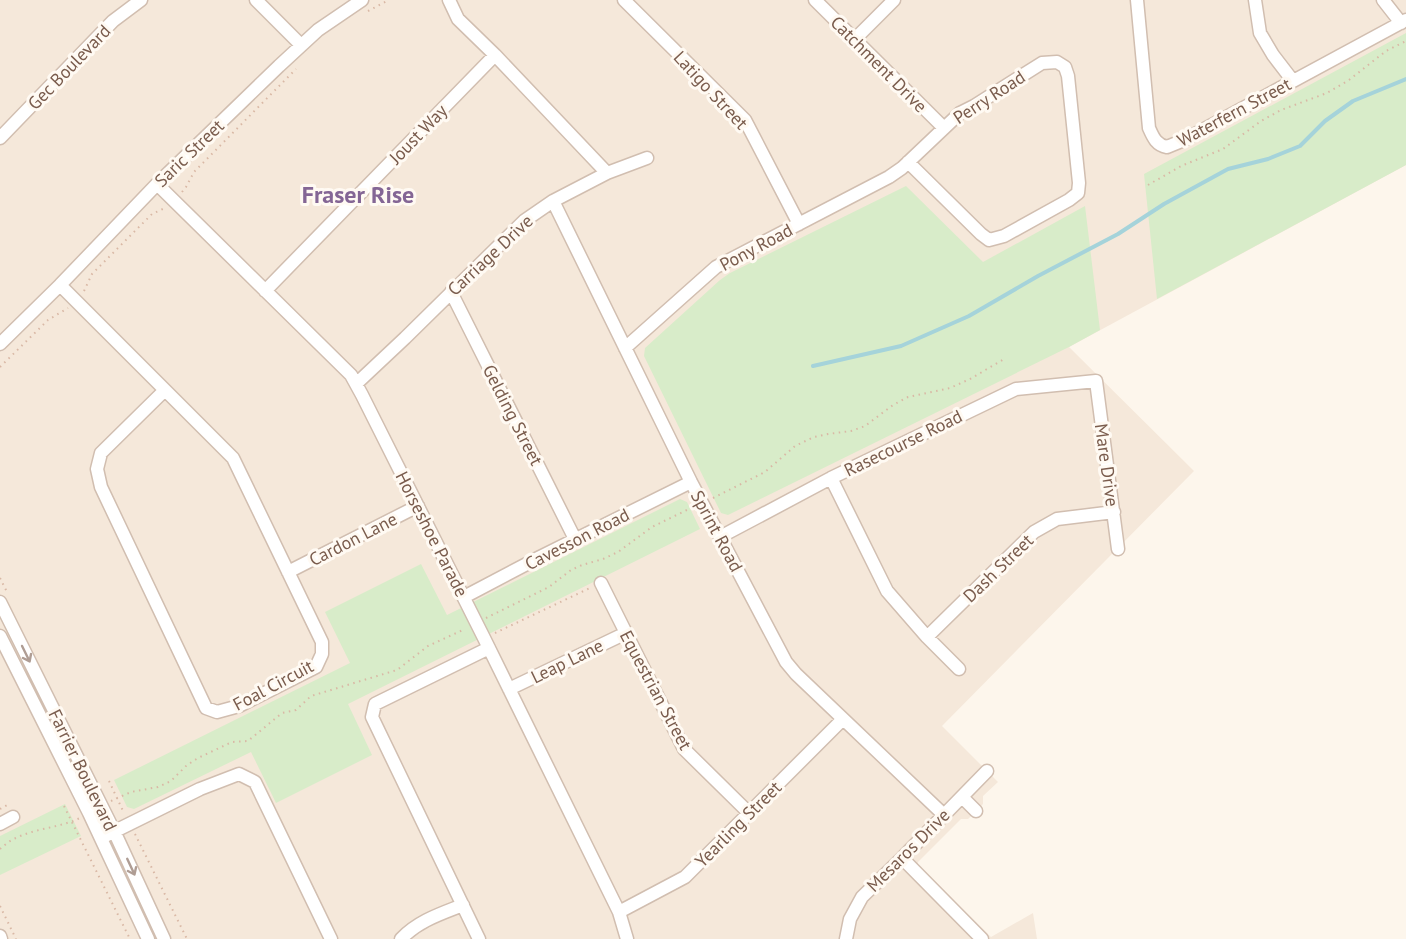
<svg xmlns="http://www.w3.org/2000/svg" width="1406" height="939" font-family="'PT Sans',sans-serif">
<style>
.residential{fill:#f5e8da}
.green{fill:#d8ecc9}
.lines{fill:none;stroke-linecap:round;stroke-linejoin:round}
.stream{stroke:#a5d3da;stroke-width:4}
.minor-casing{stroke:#d1beb0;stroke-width:15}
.path{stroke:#d9b8a5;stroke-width:2;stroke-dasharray:1.5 4.5;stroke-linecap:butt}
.minor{stroke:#fff;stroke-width:12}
.oneway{stroke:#af9d94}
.labels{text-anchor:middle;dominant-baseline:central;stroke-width:6;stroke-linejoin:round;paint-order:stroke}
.street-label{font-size:18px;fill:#7a5c4d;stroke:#fffaf3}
.district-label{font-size:24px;font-weight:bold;fill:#846695;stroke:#fffaf3}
</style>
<rect width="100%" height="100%" fill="#fdf6ec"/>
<path class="residential" d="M0 0H1406V165L1069 347 1194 471 942 726 998 782 983 796V804L968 819H961L918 862V865L991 937 1033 913 1037 939H0Z"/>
<path class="green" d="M1406 33V165L1157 299 1144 174Z
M906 186 983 262 1085 206 1100 330 1069 347 728 515 721 513 644 356 645 348 720 280 730 273Z
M680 499 687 502 700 529 348 704 372 755 276 803 251 752 134 809 127 807 114 780 350 663 325 612 421 564 447 615Z
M65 804 81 836 0 875V836Z"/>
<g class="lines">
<path class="stream" d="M813 366 901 346 969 316 1038 276 1118 234 1164 204 1228 169 1268 159 1300 146 1325 121 1353 101 1406 79"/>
<g class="minor-casing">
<path id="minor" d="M256 0 301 45
M624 0 745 120 799 224
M815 0 944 128
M1137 0 1149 128C1153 137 1156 145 1167 147L1184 140 1406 20
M1255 0 1260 33 1273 55 1293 81
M1383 0 1401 23
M855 39 894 0
M495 55 607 173
M0 138 113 21 141 0
M157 184 351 375 362 395 484 638 619 912 627 939
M553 201 691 482 786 662 796 674 944 815
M60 285 233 458 322 642V654L316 667 239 706 217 712 206 708 101 487 97 469 101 453 165 390
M265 291 495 55 458 19 449 0
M451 292 575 539
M0 344 60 285 157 184 279 66 318 30 362 0
M625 348 716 267 889 177 902 168 960 113 974 106 1042 63 1057 62 1065 67 1068 76 1079 183 1078 193 1069 200 1004 236 989 240 981 234 908 162
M356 384 405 338 524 221 553 201 607 173 647 158
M831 478 887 591 927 637 959 669
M720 537 831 478 1016 389 1096 381 1118 549
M288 572 418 506
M601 583 684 749 749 813
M464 597 540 557 691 482
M0 602 114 831 164 939
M0 636 89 813 148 939
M927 637 1034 532 1057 519 1114 512
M509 689 626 633
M962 797 976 811
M0 824 13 817
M101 838 200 789 239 774 255 782 331 939
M902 858 982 939
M619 912 685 877 843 719
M0 936 1 939
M401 939C418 921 440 914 463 905
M479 939 372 717 375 704 489 648
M846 939 850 919 862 897 902 858 987 771"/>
</g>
<path class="path" d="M368 11 389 0
M1148 185 1181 166 1223 149 1261 121 1281 110 1327 93 1349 80 1386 51 1406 41
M182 192 186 187 194 172 296 69
M84 291 92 274 152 214 165 208
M0 367 48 320 68 308
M713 498 765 472 795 446 814 437 828 434 851 431 865 426 893 405 908 397 950 388 970 379 1006 358
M0 578 7 592
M486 618 549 587 571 570 582 565 603 559 618 552 652 527 691 508
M495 633 590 588
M109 781 124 813
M111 801 131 792 158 787 171 781 187 765 198 758 232 742 248 741 282 713 296 710 311 696 397 670 428 646 465 629
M64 806 130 939
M0 809 9 804
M135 834 187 939
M0 849C5 845 10 840 16 838 36 828 59 828 80 818
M0 906 16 939"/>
<use href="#minor" class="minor"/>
</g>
<defs><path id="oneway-shaft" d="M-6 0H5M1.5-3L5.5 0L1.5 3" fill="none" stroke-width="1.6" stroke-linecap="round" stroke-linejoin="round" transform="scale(1.5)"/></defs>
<g class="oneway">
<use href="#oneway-shaft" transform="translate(26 654) rotate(64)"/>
<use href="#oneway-shaft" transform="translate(131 867) rotate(65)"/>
</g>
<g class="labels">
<g class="street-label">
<text transform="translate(879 64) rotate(45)">Catchment Drive</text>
<text transform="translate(69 67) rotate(-46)">Gec Boulevard</text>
<text transform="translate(711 90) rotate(47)">Latigo Street</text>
<text transform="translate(989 97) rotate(-33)">Perry Road</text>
<text transform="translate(1234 112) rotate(-28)">Waterfern Street</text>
<text transform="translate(418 134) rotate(-46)">Joust Way</text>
<text transform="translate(189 153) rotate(-44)">Saric Street</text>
<text transform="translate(756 247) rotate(-28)">Pony Road</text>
<text transform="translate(490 255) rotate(-43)">Carriage Drive</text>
<text transform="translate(513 415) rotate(63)">Gelding Street</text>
<text transform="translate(903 443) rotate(-26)">Rasecourse Road</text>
<text transform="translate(1107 465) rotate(82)">Mare Drive</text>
<text transform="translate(717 531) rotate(62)">Sprint Road</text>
<text transform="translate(432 534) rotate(63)">Horseshoe Parade</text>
<text transform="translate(353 539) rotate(-27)">Cardon Lane</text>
<text transform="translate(577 539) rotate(-27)">Cavesson Road</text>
<text transform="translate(998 568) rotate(-44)">Dash Street</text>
<text transform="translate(567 661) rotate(-26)">Leap Lane</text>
<text transform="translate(273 685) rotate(-28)">Foal Circuit</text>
<text transform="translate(656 690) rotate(62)">Equestrian Street</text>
<text transform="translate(83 770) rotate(64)">Farrier Boulevard</text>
<text transform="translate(738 824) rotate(-45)">Yearling Street</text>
<text transform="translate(908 850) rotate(-45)">Mesaros Drive</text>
</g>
<g class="district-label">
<text x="358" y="194">Fraser Rise</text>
</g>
</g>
</svg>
